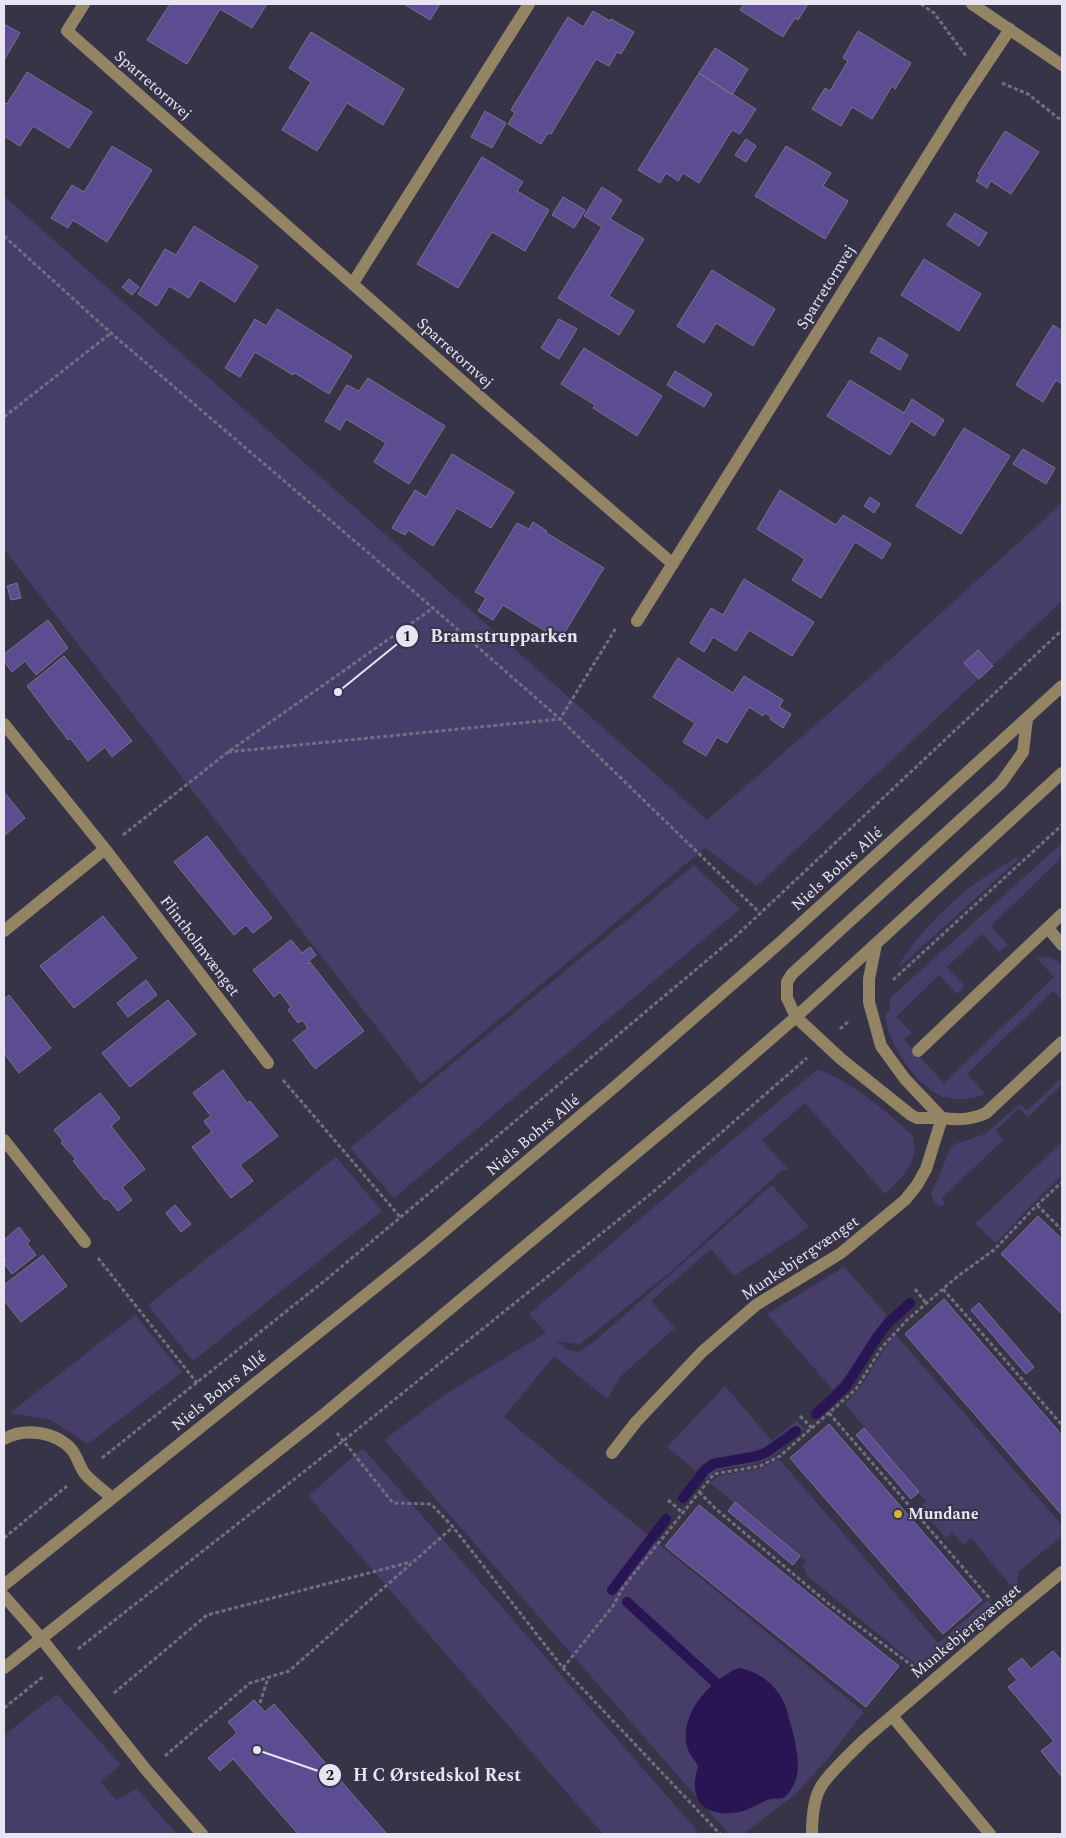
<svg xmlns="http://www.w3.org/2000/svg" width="1066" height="1838" font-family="Spectral,serif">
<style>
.green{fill:#463d68}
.water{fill:#291454}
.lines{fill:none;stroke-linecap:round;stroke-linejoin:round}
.stream{stroke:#291454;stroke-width:10}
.building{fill:#5c4c91;stroke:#77748a}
.path{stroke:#706e80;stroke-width:3;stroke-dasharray:4 2.5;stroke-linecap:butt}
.minor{stroke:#938564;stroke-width:12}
.poi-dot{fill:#dfb034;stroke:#373448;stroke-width:2}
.labels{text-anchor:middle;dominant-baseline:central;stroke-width:4;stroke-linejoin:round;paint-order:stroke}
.street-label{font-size:16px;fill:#e7e5f2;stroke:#373448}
.poi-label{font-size:16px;font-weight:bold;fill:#e7e5f2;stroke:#373448;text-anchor:start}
.leader{fill:none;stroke:#e7e5f2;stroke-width:2}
.callout-dot{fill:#e7e5f2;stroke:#373448;stroke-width:2}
.mark-label{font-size:15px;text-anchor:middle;font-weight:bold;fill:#111}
.callout-label{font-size:18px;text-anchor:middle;font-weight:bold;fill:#e7e5f2;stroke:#373448;stroke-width:4;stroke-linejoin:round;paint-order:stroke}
</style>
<rect width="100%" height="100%" fill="#373448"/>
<path class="green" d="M4 196 707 820 894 656 1062 503V601L757 886 705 848 421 1084 4 549Z
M1062 843V853L1059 857 1060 859 991 926 1008 945 999 952 982 934 947 967 965 986 957 994 939 975 896 1017 912 1033 904 1040 944 1083 1054 977 1037 959C1049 955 1054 957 1062 966V1001L1053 991 967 1074 986 1094C970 1100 953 1102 937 1094 913 1081 888 1042 885 1015L890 1009V998Z
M1018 857V860L897 969C911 941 947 905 972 886 987 875 1002 866 1018 857Z
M694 865 740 909 394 1198 350 1148Z
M818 1069C851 1082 887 1111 913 1136 920 1161 902 1178 885 1194L805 1103 762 1140 789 1170 781 1171 673 1270 580 1344 556 1341 569 1350 579 1352 596 1340 772 1185 809 1227 734 1276 711 1249 651 1301 675 1328 621 1376 607 1399 554 1356 504 1417 864 1712 825 1762 797 1793 744 1834H729L384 1440 444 1395 546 1333 529 1314 731 1141Z
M1062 1077V1085L1028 1117 1019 1108 996 1130 1003 1140 942 1198 945 1204 942 1206 934 1202 931 1194 940 1174 950 1148 955 1144 985 1134 1020 1104 1027 1111Z
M1062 1142V1176L1044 1192 996 1243 975 1224Z
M336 1157 382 1211 193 1361 148 1305Z
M844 1267 887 1315 848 1373 833 1390 767 1314Z
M135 1315 182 1372 88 1444 51 1420 10 1413Z
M895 1334 1062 1525V1536L1018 1572 1017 1593 971 1538 964 1545 952 1533 946 1538 919 1508 926 1501 845 1404 860 1388 885 1347Z
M725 1386 772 1441 797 1420 804 1429 800 1433 794 1426C782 1436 770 1447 755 1452 733 1459 713 1451 696 1471L667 1447Z
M363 1448 700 1834H603L308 1496Z
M780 1448 781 1450C774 1456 766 1461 757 1463 739 1469 719 1464 706 1480L703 1477C723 1458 755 1469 780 1448Z
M779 1459 938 1643 988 1600 997 1611 926 1673 806 1575 807 1572 802 1566 806 1561 710 1483 718 1476 761 1468Z
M57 1694 121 1765 101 1781 116 1800 137 1789 177 1834H4V1735Z"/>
<path class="water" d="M738 1668C761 1671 781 1689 787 1711 792 1729 802 1761 796 1779 794 1785 789 1795 783 1798 780 1799 775 1798 771 1799 762 1801 753 1808 743 1811 709 1820 686 1803 698 1767 696 1760 689 1755 687 1747 679 1713 710 1681 738 1668Z"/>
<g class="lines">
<path class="stream" d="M816 1414 846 1386 877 1337 889 1322 910 1303
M683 1498 705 1470 713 1464 757 1456 767 1452 796 1431
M612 1590 666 1519
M627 1602 715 1682"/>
</g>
<path class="building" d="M170 4H267L252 28 220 9 187 64 147 40Z
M404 4H440L430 20Z
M744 4H808L798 20 795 18 783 37 740 10Z
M593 11 610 21 611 19 634 32 621 54 617 52 609 66 596 59 551 134 548 133 541 144 508 124 515 113 511 110 568 17 583 27Z
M4 24 20 33 4 60Z
M858 31 911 63 895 89 892 86 872 119 852 107 841 126 812 109 825 88 830 91 848 61 843 58Z
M311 32 404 89 383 125 347 103 317 151 282 130 311 82 289 68Z
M715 48 748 69 732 95 699 73Z
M27 72 92 112 69 148 33 126 20 146 4 136V103L7 104Z
M699 73 756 109 740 134 732 130 699 183 683 173 678 181 666 173 660 183 638 170Z
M485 111 506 123 492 148 471 137Z
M1005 131 1039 152 1011 194 991 181 987 188 976 181 980 175 978 174Z
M746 139 756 146 746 162 735 155Z
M112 146 152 170 107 242 73 220 68 228 51 218 72 185 84 192Z
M786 146 831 173 823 186 848 201 825 239 755 196Z
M482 157 523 182 517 191 549 210 525 251 492 232 458 288 417 264Z
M602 187 622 200 610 219 644 239 609 296 634 311 619 335 558 298 602 227 584 216Z
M563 197 585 210 574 228 552 215Z
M955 213 987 233 979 246 947 225Z
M194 226 258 266 235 302 200 280 189 298 169 286 157 306 138 294 165 249 176 255Z
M924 259 981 294 959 331 901 295Z
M712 270 775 309 753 346 716 323 704 343 677 326Z
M129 279 139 287 132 295 122 287Z
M277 309 352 356 329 394 295 373 293 375 255 352 240 377 225 368 255 319 266 326Z
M559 319 577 329 559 359 541 348Z
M1053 325 1062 331V384L1056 380 1043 402 1016 385Z
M879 337 908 355 900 370 870 352Z
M584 348 662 396 637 436 593 408 595 405 561 384Z
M675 371 712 394 704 407 667 385Z
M368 378 445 426 409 484 374 462 386 443 346 419 340 430 325 421 347 385 359 391Z
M850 380 904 413 912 399 944 420 934 436 911 421 890 455 827 416Z
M964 428 1010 456 961 534 916 506Z
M1023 449 1055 468 1046 484 1013 464Z
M452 454 514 492 491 528 457 508 433 546 408 530 405 535 392 528 415 490 426 497Z
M780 490 836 525 843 515 891 544 882 559 855 542 821 598 792 580 805 559 757 529Z
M870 497 880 504 874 513 864 506Z
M533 522 547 531 545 532 604 568 560 640 503 605 493 620 478 611 486 598 475 592 517 523 529 529Z
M744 579 814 622 792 656 749 630 736 651 713 637 704 652 690 643 711 608 723 615Z
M17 583 21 598 11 600 7 586Z
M48 620 68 648 36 675 25 661 12 672 4 661V654Z
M978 650 993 666 979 679 964 663Z
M64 656 132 741 112 757 105 747 88 761 70 738 68 740 27 686Z
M678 658 733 693 744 676 783 700 779 707 791 714 783 728 770 719 771 717 765 713 763 716 749 707 727 743 717 737 706 756 683 742 695 723 653 697Z
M4 792 25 818 4 836Z
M207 836 272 918 253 933 246 925 234 935 174 862Z
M103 916 137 958 74 1008 40 966Z
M291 940 302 953 310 947 316 955 307 963 308 964 310 962 364 1031 315 1069 293 1040 308 1028 302 1020 298 1023 288 1010 291 1007 280 992 274 997 253 970Z
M146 980 157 995 128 1017 117 1003Z
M9 995 51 1048 19 1073 4 1053V999Z
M168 1000 196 1034 130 1087 102 1053Z
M223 1070 247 1103 250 1101 278 1136 240 1165 253 1181 231 1198 192 1147 212 1132 204 1121 211 1116 193 1093Z
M100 1093 120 1118 111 1126 145 1169 122 1187 132 1200 118 1211 107 1198 105 1200 73 1161 76 1159 61 1143 63 1141 54 1130Z
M175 1205 191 1224 181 1232 166 1213Z
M1038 1216 1062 1239V1314L1001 1254Z
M19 1227 30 1241 27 1243 36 1255 12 1274 4 1263 6 1260 4 1257V1240Z
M43 1255 67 1286 21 1322 4 1300V1285Z
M944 1299 1062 1435V1515L905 1334Z
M979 1303 1034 1367 1026 1374 971 1310Z
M829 1424 982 1600 943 1634 790 1458Z
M864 1428 919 1492 911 1499 856 1435Z
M735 1502 800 1556 793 1565 728 1511Z
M699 1505 899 1666 866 1707 665 1546Z
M1053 1651 1061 1660 1062 1658V1777L1041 1751 1054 1741 1008 1687 1017 1680 1008 1669 1022 1658 1031 1669Z
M254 1700 265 1712 274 1704 387 1834H298L233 1759 220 1771 208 1758 237 1733 228 1722Z"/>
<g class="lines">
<path class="path" d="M921 4 934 13 966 56
M1002 83 1028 94 1062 121
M4 236 111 333 433 608 560 719 760 913
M4 417 111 333
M228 752 560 719 616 628
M123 835 228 752 433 608
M893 980 1062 825
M840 1029 850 1020
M283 1080 401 1218
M1037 1205 1062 1230
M98 1258 197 1383
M915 1289 926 1303
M943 1289 1062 1425
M829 1413 991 1600
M800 1416 812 1428
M337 1433 393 1503 431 1504 453 1527 563 1668 720 1834
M102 1458 328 1278 736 936 1062 630
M699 1492 716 1509 829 1604 914 1667
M668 1500 683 1513
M4 1538 67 1486
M78 1649 343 1441 653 1192 807 1058
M563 1668 613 1606 622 1589 636 1571 714 1474 760 1466 780 1456 856 1389 882 1347 907 1320 958 1276 994 1250 1037 1205 1062 1182
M114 1693 207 1615 411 1562
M260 1703 268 1678
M4 1708 44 1676
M165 1756 250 1683 289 1671 453 1527"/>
<path class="minor" d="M84 4 67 31 487 403 673 564
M972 4 1062 65
M353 283 529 4
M637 621 962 101 1010 29
M4 724 105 849 4 931
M105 849 268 1063
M1048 928 1062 945
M876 944 869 979V1002L881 1046 905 1079 942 1118
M918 1051 1062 914
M942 1118H917L911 1115 841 1059 796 1017 787 998V982L792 974 1001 783 1023 752 1027 719
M4 1140 85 1242
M4 1439C25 1427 57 1432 72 1450 78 1458 80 1468 85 1474 93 1483 103 1490 112 1498
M612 1453 636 1422 702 1352 756 1305 841 1253 905 1200 917 1185 926 1169 942 1118C958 1120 971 1120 986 1113L1062 1042
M4 1585 424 1248 618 1084 783 940 1062 686
M4 1596 41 1638 147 1771 202 1834
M4 1668 323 1415 720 1083 796 1017 1062 773
M892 1716 990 1834
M812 1834C812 1819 813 1798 822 1785 831 1771 852 1752 865 1739L1006 1618 1062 1572"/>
</g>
<circle class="poi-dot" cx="898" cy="1514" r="5"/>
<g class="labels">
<g class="street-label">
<text transform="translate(153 85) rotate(41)">Sparretornvej</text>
<text transform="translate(826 287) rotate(-58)">Sparretornvej</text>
<text transform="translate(455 353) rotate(42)">Sparretornvej</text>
<text transform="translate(837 869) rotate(-42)">Niels Bohrs Allé</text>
<text transform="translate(200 946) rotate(53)">Flintholmvænget</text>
<text transform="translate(533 1135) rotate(-40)">Niels Bohrs Allé</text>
<text transform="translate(800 1258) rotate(-34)">Munkebjergvænget</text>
<text transform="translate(219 1391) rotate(-39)">Niels Bohrs Allé</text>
<text transform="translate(966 1631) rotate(-40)">Munkebjergvænget</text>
</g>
<g class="poi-label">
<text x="908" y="1514">Mundane</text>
</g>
</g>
<path class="leader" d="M338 692L407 636M257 1750L330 1775"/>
<g class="callout-dot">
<circle cx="338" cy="692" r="5"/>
<circle cx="257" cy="1750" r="5"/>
<circle cx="407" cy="636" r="12"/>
<circle cx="330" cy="1775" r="12"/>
</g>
<g class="mark-label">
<text x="407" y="641">1</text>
<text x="330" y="1780">2</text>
</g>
<g class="callout-label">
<text x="504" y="642">Bramstrupparken</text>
<text x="437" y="1781">H C Ørstedskol Rest</text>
</g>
<rect width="1066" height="1838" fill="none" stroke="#e7e5f2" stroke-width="10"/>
</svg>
